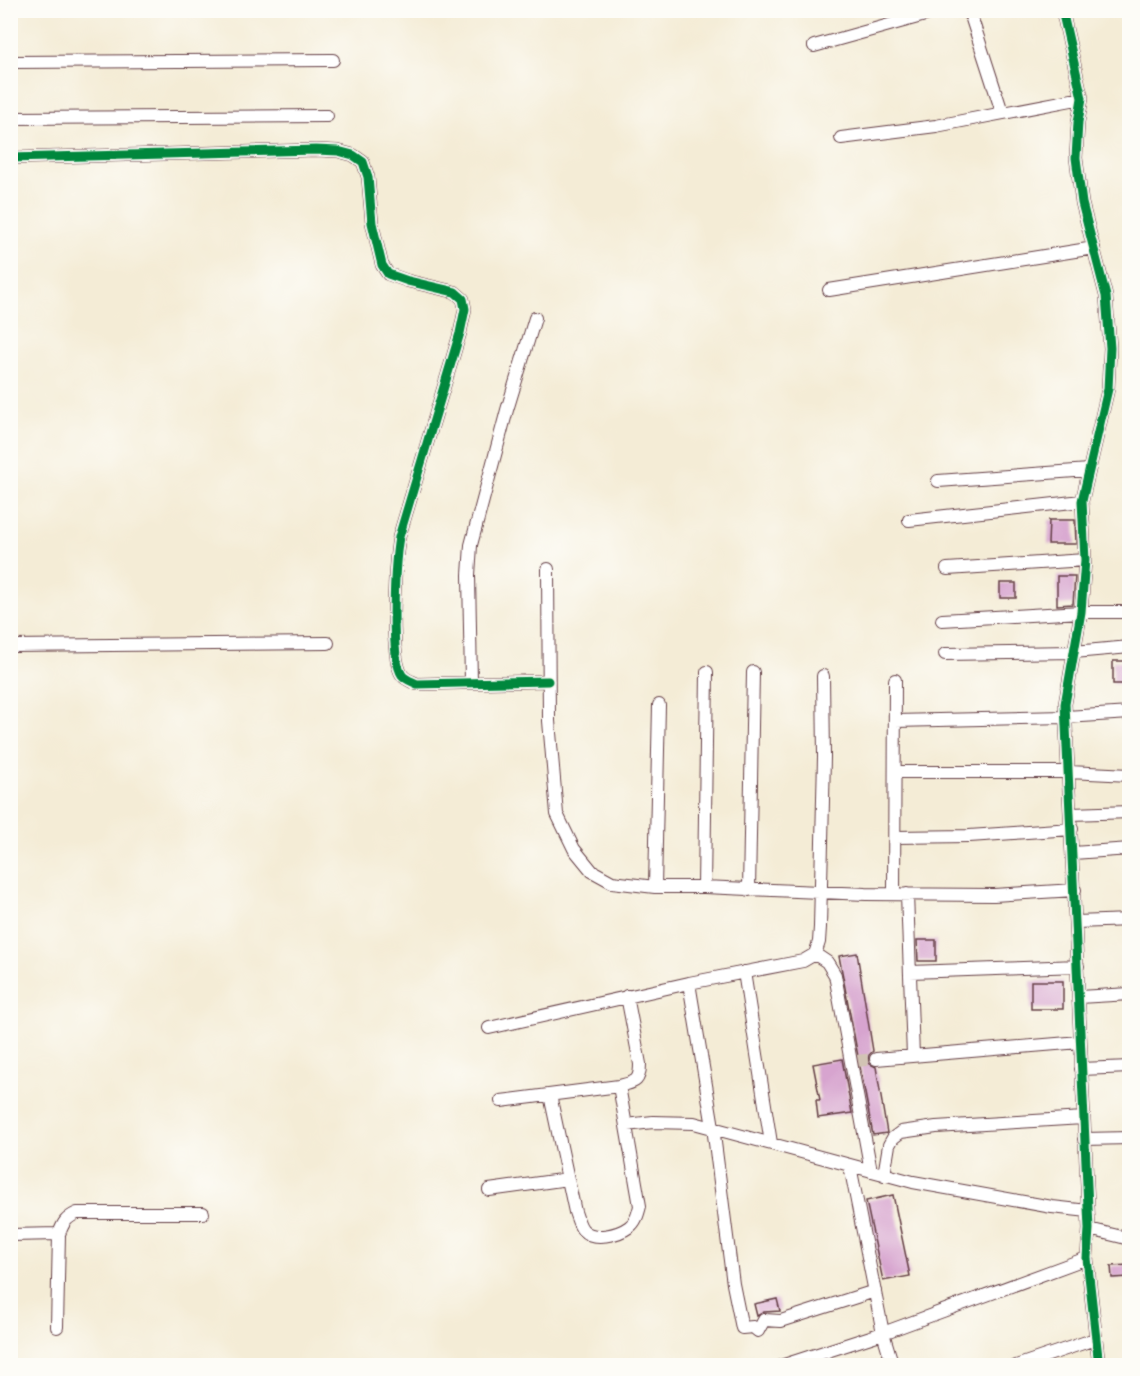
<svg xmlns="http://www.w3.org/2000/svg" width="1140" height="1376" font-family="Kalam,sans-serif">
<style>
.building{fill:#d7a4cf}
.lines{fill:none;stroke-linecap:round;stroke-linejoin:round}
.minor-tunnel{stroke:#d2c3b4;stroke-width:12;stroke-dasharray:12 6;stroke-linecap:butt}
.minor-casing{stroke:#643e45;stroke-width:14}
.minor{stroke:#fff;stroke-width:12}
.cycleway-casing{stroke:#fdfcf7;stroke-width:13}
.cycleway{stroke:#00873e;stroke-width:9}
</style>
<rect width="100%" height="100%" fill="#fdfcf7"/>
<filter id="ink" filterUnits="userSpaceOnUse"><feTurbulence type="fractalNoise" baseFrequency=".0167" numOctaves="2"/><feDisplacementMap in="SourceGraphic" scale="12" xChannelSelector="R" yChannelSelector="G"/><feConvolveMatrix kernelMatrix="1 2 1 2 8 2 1 2 1" color-interpolation-filters="sRGB"/></filter>
<filter id="wash" filterUnits="userSpaceOnUse"><feTurbulence type="fractalNoise" baseFrequency=".008" numOctaves="4" result="noise"/><feDisplacementMap in="SourceGraphic" scale="24" xChannelSelector="R" yChannelSelector="G"/><feGaussianBlur stdDeviation="1.35" result="paint"/><feColorMatrix in="noise" values="0 0 0 0 0 0 0 0 0 0 0 0 0 0 0 0 0 1.4 0 .05"/><feComposite in="paint" operator="in"/></filter>
<g filter="url(#wash)">
<rect width="100%" height="100%" fill="#f4ecd6"/>
<g id="blocks">
<path class="building" d="M1049 520H1075L1076 544H1048Z
M1057 576H1075L1073 604 1057 605Z
M1000 583H1016V598H1000Z
M1113 661H1130V684H1113Z
M917 940H936V961H918Z
M857 953 873 1051 869 1055 868 1060 870 1064 876 1067 887 1133 873 1135 839 956Z
M1031 981H1063V1009H1031Z
M842 1059 852 1113 818 1118 816 1100H820L813 1064Z
M893 1195 910 1276 883 1281 866 1201Z
M1130 1265V1277L1112 1278 1111 1266Z
M777 1299 780 1311 764 1312 757 1316 754 1304Z"/>
</g>
</g>
<g filter="url(#ink)">
<use href="#blocks" fill-opacity="0" stroke="#643e45" stroke-width="1.5"/>
<g class="lines">
<path class="minor-tunnel" d="M856 1061 876 1059"/>
<g class="minor-casing">
<path id="minor" d="M967 10 971 16 1002 112
M1062 10 1082 98 1078 122 1076 158 1082 203 1106 296 1110 348 1108 389 1082 501 1085 560 1081 612 1065 704 1089 1229 1087 1258 1099 1366
M814 46 943 10
M10 62 333 60
M10 118 327 116
M841 138 936 126 1082 98
M10 158 316 150 338 151 353 155 363 162 368 177 372 223 382 265 388 274 408 281 455 292 463 299 465 309 460 333 399 537C395 561 389 657 402 675 406 680 411 681 417 684L548 681
M829 290 1094 248
M938 481 1089 470
M909 520 1082 501
M548 569 549 721 557 814 574 849 592 871 612 882 655 887H704L866 894 994 895 1075 890
M947 569 1085 560
M942 620 1081 612H1130
M10 646 328 643
M945 654 1074 652 1130 647
M471 682 469 575 471 545 507 410 535 318
M895 721 1066 717 1130 713
M895 772H1069L1130 775
M1071 814 1130 812
M895 837 969 836 1072 829
M1073 853 1130 849
M655 887 659 705
M704 887 707 672
M749 890 753 672
M894 894 895 680
M907 894 913 1056
M1076 922 1130 920
M815 954 827 962 835 975 871 1171
M744 972 771 1143
M910 972 1078 966
M689 983 713 1127 733 1284 742 1328 753 1327 758 1331 764 1320 781 1321 875 1291
M1079 997 1130 994
M489 1028 689 983 803 961 815 954 819 942 820 927 824 757 823 676
M876 1059 1080 1042
M1081 1069 1130 1067
M550 1095 575 1212C577 1217 579 1226 583 1230 593 1241 618 1235 629 1227 636 1222 638 1214 640 1206L619 1086
M501 1101 619 1086C635 1082 640 1082 640 1064L627 996
M626 1125 653 1122 694 1123 913 1182 1052 1207 1088 1211
M1084 1139 1130 1138
M850 1166 883 1333 893 1366
M884 1175 889 1145 893 1138 901 1132 936 1127 1083 1118
M489 1190 568 1179
M1089 1229 1130 1239
M10 1235 59 1234
M57 1327 59 1234C63 1223 66 1218 77 1213H203
M437 1364V1366
M781 1366 883 1333 1087 1258
M1016 1366 1095 1339"/>
</g>
<use href="#minor" class="minor"/>
<g class="cycleway-casing">
<path id="cycleway" d="M1062 10 1082 98 1078 122 1076 158 1082 203 1106 296 1110 348 1108 389 1082 501 1085 560 1081 612 1065 704 1089 1229 1087 1258 1099 1366
M10 158 316 150 338 151 353 155 363 162 368 177 372 223 382 265 388 274 408 281 455 292 463 299 465 309 460 333 399 537C395 561 389 657 402 675 406 680 411 681 417 684L548 681"/>
</g>
<use href="#cycleway" class="cycleway"/>
</g>
</g>
<rect width="1140" height="1376" fill="none" stroke="#fdfcf7" stroke-width="36"/>
</svg>
